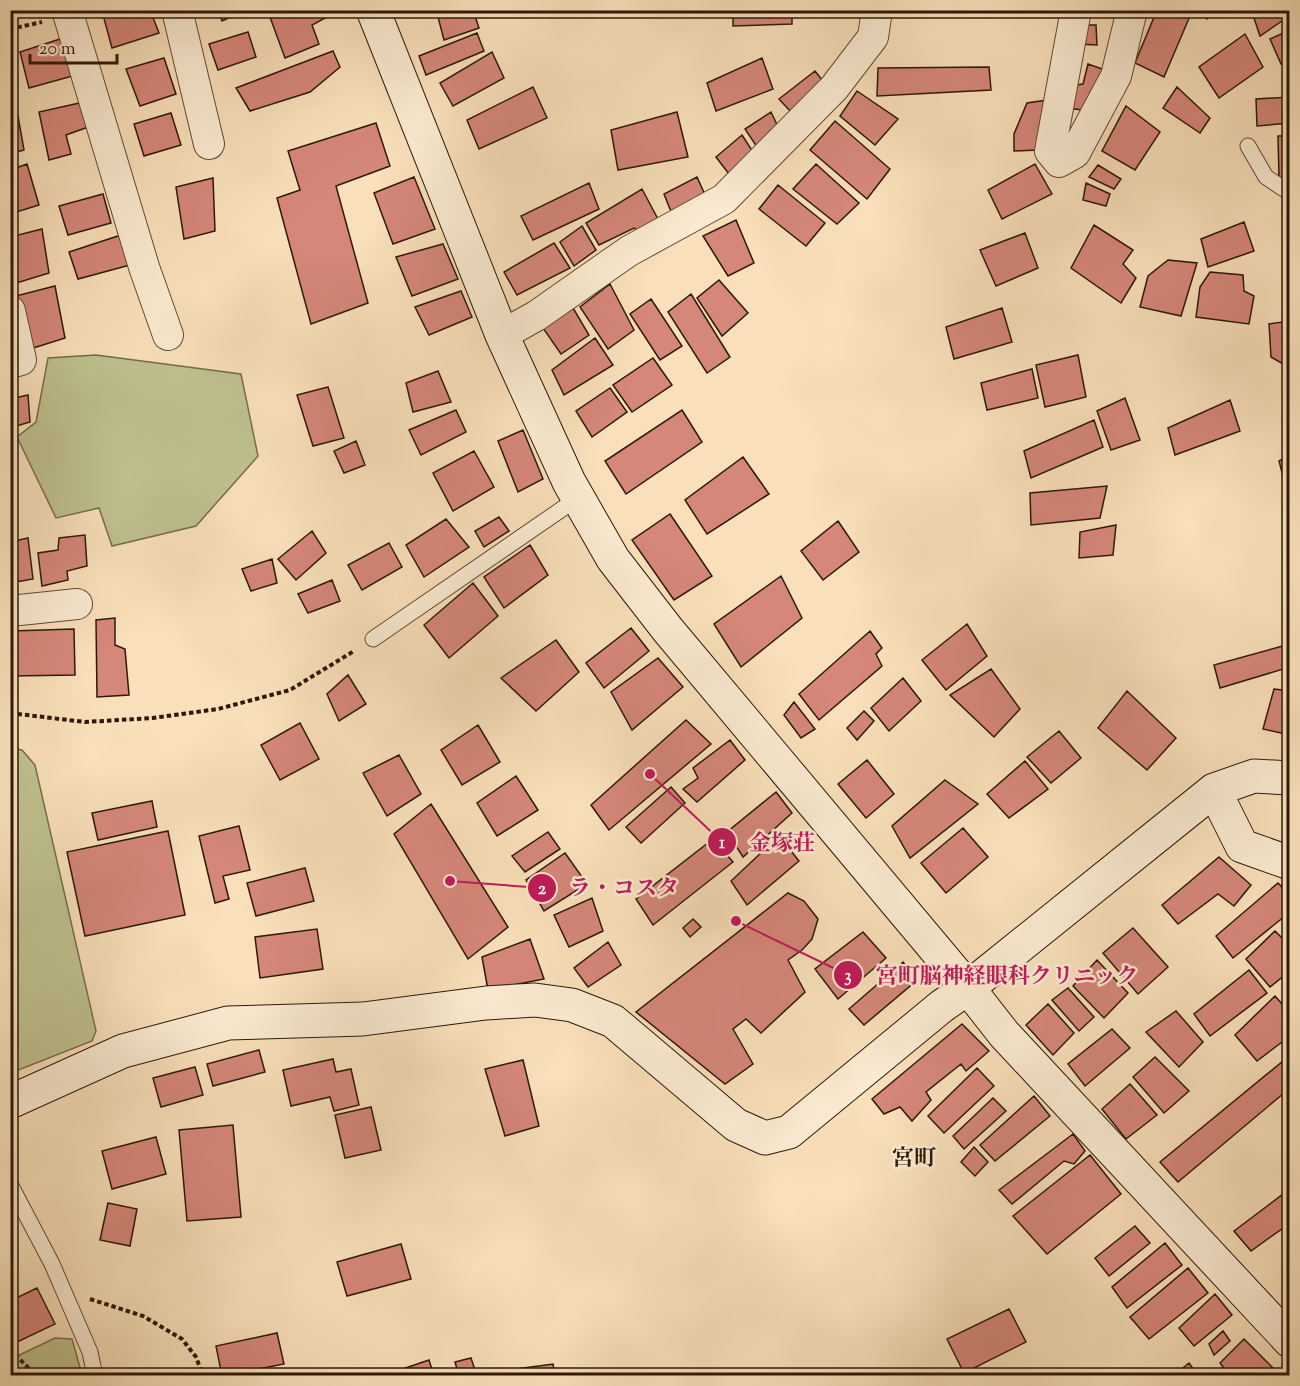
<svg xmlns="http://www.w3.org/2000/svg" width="1300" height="1386" font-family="'Sorts Mill Goudy','Noto Serif JP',serif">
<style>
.green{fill:#bfc28f;stroke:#766d4c;stroke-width:1.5}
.building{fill:#d5877a;stroke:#2d1809;stroke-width:1.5}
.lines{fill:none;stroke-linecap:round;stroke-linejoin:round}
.lane-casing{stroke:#604a35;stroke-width:17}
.street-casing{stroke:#604a35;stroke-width:32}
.secondary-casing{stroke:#2d1809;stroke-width:35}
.path{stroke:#2d1809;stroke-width:4;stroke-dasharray:4.5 3;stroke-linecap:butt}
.lane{stroke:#fbebd2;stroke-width:15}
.street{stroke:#fbebd2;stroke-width:30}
.secondary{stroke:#fbebd2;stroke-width:33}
.labels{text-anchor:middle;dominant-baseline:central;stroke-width:5;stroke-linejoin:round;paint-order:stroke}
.neighbourhood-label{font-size:22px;font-weight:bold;fill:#2d1809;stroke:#fbebd2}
.leader{fill:none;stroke:#c2185b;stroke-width:2}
.callout-dot{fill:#c2185b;stroke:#fbebd2;stroke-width:2}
.mark-label{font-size:18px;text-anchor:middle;font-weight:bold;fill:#fff}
.callout-label{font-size:22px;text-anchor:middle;font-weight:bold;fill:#c2185b;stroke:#fbebd2;stroke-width:5;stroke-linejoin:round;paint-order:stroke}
</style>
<rect width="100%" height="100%" fill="#f9e0ba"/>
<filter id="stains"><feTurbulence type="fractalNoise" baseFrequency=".00333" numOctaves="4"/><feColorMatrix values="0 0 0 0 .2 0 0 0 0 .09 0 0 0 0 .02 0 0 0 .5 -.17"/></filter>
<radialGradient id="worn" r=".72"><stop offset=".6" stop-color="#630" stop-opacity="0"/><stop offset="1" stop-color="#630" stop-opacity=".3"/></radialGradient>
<path class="green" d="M96 355 241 374 258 456 196 526 112 546 99 508 56 518 17 437 36 422 48 358Z
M11 748 22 750 35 765 96 1031 92 1041 11 1073Z
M55 1338 72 1339 82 1375H11V1359Z"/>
<path class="building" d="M150 10 159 33 112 48 102 11Z
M218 10H246L222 21Z
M284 10H318L325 18 312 25 319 44 285 58 270 17Z
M453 10H473L479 28 444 40 438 17Z
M733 10H792V24L733 26Z
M1157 10H1177L1190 16 1164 77 1135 63Z
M1201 10H1220L1207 19Z
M1262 10H1290V25L1286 27 1282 21 1260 36 1253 15Z
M1082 25H1096L1097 45 1078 44Z
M1290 30V60L1281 64 1270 39Z
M248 32 256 57 218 70 209 44Z
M477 33 484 51 426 75 419 56Z
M1245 34 1263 67 1219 98 1199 67Z
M63 38 76 75 29 88 20 52Z
M333 51 340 67 310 92 250 111 236 88Z
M492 52 504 78 453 106 440 83Z
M164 58 176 94 140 106 126 69Z
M762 58 773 89 716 111 707 83Z
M1088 64 1105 70 1090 111 1067 108 1069 86 1083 84Z
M989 67 991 90 877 96 878 68Z
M815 71 826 85 792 113 779 99Z
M533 87 547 118 479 149 467 120Z
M1177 87 1210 118 1200 133 1163 108Z
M857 91 898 119 875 145 840 116Z
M1290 97V123L1257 126 1256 99Z
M1048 100 1037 150 1014 151V134L1027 103Z
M84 102 91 126 66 135 71 154 49 160 39 112Z
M1126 106 1160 132 1135 170 1102 151Z
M677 112 688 157 618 170 611 130Z
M771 112 781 133 759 150 745 129Z
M171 113 181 145 144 156 134 124Z
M18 116 24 150 10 154V118Z
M835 121 890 169 867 199 810 150Z
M376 123 390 166 336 186 368 303 311 324 277 198 300 190 288 151Z
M742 135 755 155 729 174 716 157Z
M1278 136H1290V178H1279Z
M27 164 39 205 10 214V170Z
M816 164 859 203 837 224 793 189Z
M1035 164 1052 194 1002 219 988 190Z
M1098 165 1121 179 1114 189 1089 177Z
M414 177 435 229 393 244 374 193Z
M697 177 706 197 672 214 664 194Z
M213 178 215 231 184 239 176 187Z
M589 183 599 209 533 240 521 216Z
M1086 183 1110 194 1106 206 1083 200Z
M778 185 825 223 806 246 759 209Z
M642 189 659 221 641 233 634 228 599 245 586 223Z
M103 194 111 223 68 235 59 206Z
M736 220 754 263 728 276 703 236Z
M1244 222 1254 251 1208 267 1201 239Z
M1094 225 1133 250 1123 264 1136 278 1121 303 1071 268Z
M582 226 596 250 574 266 560 242Z
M42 229 49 273 13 284 10 272V237Z
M1025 233 1038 268 996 286 980 250Z
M121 235 130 265 78 279 69 252Z
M554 243 570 268 517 295 504 272Z
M443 244 458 279 412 296 396 257Z
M1168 260 1197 263 1181 316 1140 307 1148 276Z
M1210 272 1243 275 1244 291 1254 296 1249 324 1196 317 1200 287Z
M719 280 748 313 722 336 697 298Z
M610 284 634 330 608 349 580 307Z
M55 286 65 338 27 350 12 297Z
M461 291 472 317 429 335 415 307Z
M691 294 730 357 707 373 668 312Z
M651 299 682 346 660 360 630 314Z
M573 308 589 335 561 354 543 328Z
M1002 308 1012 342 954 359 946 327Z
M1290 321V368L1271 357 1269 324Z
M595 338 613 365 564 395 552 370Z
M1078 355 1086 397 1045 407 1036 365Z
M653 358 672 385 632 412 613 385Z
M1032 369 1038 398 987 410 981 383Z
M438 371 451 402 413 412 406 383Z
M328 387 344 438 313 446 297 395Z
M610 388 627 412 592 437 576 411Z
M28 395 30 422 10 428V399Z
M1125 398 1140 440 1111 450 1097 411Z
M1230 400 1240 431 1175 455 1168 428Z
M456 410 466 432 421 455 409 430Z
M682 410 702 442 626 494 605 461Z
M1094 420 1103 447 1031 478 1024 451Z
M523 430 543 479 518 492 498 441Z
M356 441 365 465 344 473 334 451Z
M474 451 494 487 453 511 433 473Z
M1290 456V487L1286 488 1279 461Z
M743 457 769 494 707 534 685 500Z
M1107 486 1100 518 1031 525 1030 493Z
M670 514 712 576 674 600 632 540Z
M499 517 509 531 484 547 475 531Z
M446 519 469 547 424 577 406 545Z
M838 521 859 552 823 580 801 551Z
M1116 525 1113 555 1079 558 1080 532Z
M312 531 326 553 296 580 278 559Z
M85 535 87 566 67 571 68 580 42 586 38 553 58 550 59 538Z
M28 538 33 579 10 583V542Z
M389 543 402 567 362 590 348 565Z
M530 545 548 575 504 608 484 577Z
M272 559 277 583 251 591 242 569Z
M781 576 802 618 741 667 714 624Z
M332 580 340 601 308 613 298 594Z
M473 583 498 616 449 658 424 625Z
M115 618V645L125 649 129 695 97 697 96 620Z
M967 624 987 656 946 690 922 660Z
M631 628 649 651 604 688 586 663Z
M74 629 75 675 11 676V631Z
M870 631 882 648 876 654 882 666 819 720 799 694Z
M556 640 579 672 536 711 501 678Z
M1290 644V667L1220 688 1214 665Z
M658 658 683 687 632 730 611 692Z
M991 669 1020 709 994 737 950 695Z
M348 675 366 704 339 721 327 694Z
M903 678 921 701 889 731 871 708Z
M1274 689 1290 691V735L1263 729Z
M1127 691 1176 738 1147 770 1098 728Z
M794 702 815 729 801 738 784 715Z
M864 711 874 721 857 740 847 728Z
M686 720 711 744 609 830 591 805Z
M300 723 319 759 280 780 261 745Z
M478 725 500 762 462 785 441 750Z
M1059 731 1081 758 1051 783 1027 757Z
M730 740 745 760 697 802 683 789 698 778 693 768Z
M399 755 421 794 387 816 363 773Z
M867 760 894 794 866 818 838 784Z
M1025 761 1048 789 1009 818 987 794Z
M516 776 538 810 497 836 477 803Z
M945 780 978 804 910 858 892 826Z
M671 787 685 803 641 843 626 827Z
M776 792 792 813 743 857 727 832Z
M152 801 157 827 98 840 92 813Z
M431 804 508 927 468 959 394 834Z
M239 826 250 870 223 876 229 899 215 903 199 836Z
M963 828 988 857 946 893 921 863Z
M168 831 185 915 85 936 67 852Z
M548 832 560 849 525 872 512 856Z
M779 836 799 861 747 905 731 881Z
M713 839 733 862 653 925 636 899Z
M565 853 587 884 544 911 526 880Z
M1219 857 1251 885 1234 906 1218 894 1178 924 1162 905Z
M305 868 314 901 256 916 247 883Z
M1278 883 1290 895V912L1233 958 1216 936Z
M788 893 804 901 818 919 812 939 802 950 788 960 805 992 761 1033 746 1019 733 1029 753 1064 725 1084 636 1012Z
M592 898 603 931 569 947 554 915Z
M693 919 701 927 690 937 683 928Z
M1133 928 1168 967 1138 994 1103 953Z
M317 929 323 969 260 978 255 937Z
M1275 931 1290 946V971L1270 987 1246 959Z
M863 932 886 958 838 999 815 969Z
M530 939 544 979 488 990 482 957Z
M608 942 621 965 588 987 574 968Z
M1097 960 1128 993 1104 1018 1073 986Z
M903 962 916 981 864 1025 849 1009Z
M1249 970 1267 993 1210 1036 1194 1014Z
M1068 988 1094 1017 1079 1031 1052 1000Z
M1275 996 1290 1013V1036L1257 1061 1235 1035Z
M1048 1004 1074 1033 1053 1055 1026 1025Z
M1176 1011 1203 1042 1179 1067 1146 1032Z
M962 1024 989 1051 966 1071 961 1064 926 1092 931 1100 912 1121 900 1107 884 1114 872 1099Z
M1112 1029 1130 1048 1085 1086 1068 1064Z
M259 1050 265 1072 213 1086 207 1064Z
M1155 1057 1189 1091 1164 1113 1133 1077Z
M333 1059 336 1072 351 1069 359 1105 334 1111 330 1097 291 1106 283 1070Z
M523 1060 539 1126 505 1136 485 1069Z
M1283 1061 1290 1068V1088L1178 1182 1160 1162Z
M195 1067 203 1095 161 1107 153 1078Z
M977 1068 994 1086 944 1133 928 1116Z
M1130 1084 1157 1115 1126 1139 1102 1109Z
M1034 1096 1050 1116 995 1161 980 1145Z
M993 1098 1006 1111 964 1149 953 1136Z
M371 1107 381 1150 345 1158 335 1115Z
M233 1125 241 1217 187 1221 179 1130Z
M1073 1134 1085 1151 1074 1164 1064 1161 1012 1204 999 1190Z
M156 1137 166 1174 112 1189 102 1151Z
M974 1147 988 1162 975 1176 961 1162Z
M1090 1155 1121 1194 1047 1254 1013 1216Z
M1287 1191 1290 1193V1223L1251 1251 1234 1231Z
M108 1203 137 1209 130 1246 100 1240Z
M1135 1226 1150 1243 1109 1276 1095 1258Z
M1165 1243 1182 1265 1127 1308 1112 1287Z
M401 1244 411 1279 347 1296 337 1262Z
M1188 1268 1208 1293 1149 1339 1130 1317Z
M37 1288 55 1324 13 1344 10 1338V1301Z
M1215 1294 1232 1315 1194 1346 1179 1328Z
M1009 1309 1026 1342 964 1373 947 1339Z
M1223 1331 1230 1341 1214 1355 1209 1344Z
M277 1333 284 1364 243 1372 244 1376H222L216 1346Z
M1244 1339 1278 1373 1275 1376H1230L1220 1363Z
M471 1358 477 1376H459L455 1362Z
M429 1360 434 1376H382Z
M1189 1363 1198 1376H1173Z
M553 1364 555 1376H486V1373Z"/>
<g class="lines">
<g class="lane-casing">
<path id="lane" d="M1248 146 1266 177 1290 193
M373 639 578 498
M10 1184 52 1264 90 1352 95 1376"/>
</g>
<g class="street-casing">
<path id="street" d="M67 10 144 267 168 335
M177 10 209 144
M1076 10 1050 151 1059 162 1075 153 1116 76 1132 10
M10 311 21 360 10 363
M502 335 536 316 629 251 724 199 834 88 873 37 877 10
M10 611 77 604"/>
</g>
<g class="secondary-casing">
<path id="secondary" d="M373 10 502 335 569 482 613 559 668 630 968 988 1004 1034 1290 1341
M1214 790 1242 846 1290 863
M10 1102 123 1051 228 1023 363 1019 486 1003 535 1000 572 1005 613 1021 736 1125 765 1138 789 1132 942 1006 968 988 1214 790 1254 776 1290 778"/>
</g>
<path class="path" d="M10 29 42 22
M10 713 85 722 153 718 218 709 290 690 354 651
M90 1299 143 1316 182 1339 196 1357 203 1376
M10 1349 36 1376"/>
<use href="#lane" class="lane"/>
<use href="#street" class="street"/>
<use href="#secondary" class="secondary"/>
</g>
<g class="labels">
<g class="neighbourhood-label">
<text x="914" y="1160">宮町</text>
</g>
</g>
<path class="leader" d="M650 774L722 842M450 881L542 888M736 921L848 975"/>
<g class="callout-dot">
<circle cx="650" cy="774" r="6"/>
<circle cx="450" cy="881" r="6"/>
<circle cx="736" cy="921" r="6"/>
<circle cx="722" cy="842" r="15"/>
<circle cx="542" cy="888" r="15"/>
<circle cx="848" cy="975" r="15"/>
</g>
<g class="mark-label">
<text x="722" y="848">1</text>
<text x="542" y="894">2</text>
<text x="848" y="981">3</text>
</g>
<g class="callout-label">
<text x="782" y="850">金塚荘</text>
<text x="624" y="895">ラ・コスタ</text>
<text x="1007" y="983">宮町脳神経眼科クリニック</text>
</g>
<rect width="1300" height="1386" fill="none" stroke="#f9e0ba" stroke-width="36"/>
<rect x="12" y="12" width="1276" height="1362" fill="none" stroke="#2d1809" stroke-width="3"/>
<rect x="18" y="18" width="1264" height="1350" fill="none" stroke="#2d1809" stroke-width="1.5"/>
<path d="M30 54v9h87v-9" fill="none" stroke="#2d1809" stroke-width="3"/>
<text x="39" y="54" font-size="18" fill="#2d1809" stroke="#fbebd2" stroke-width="4.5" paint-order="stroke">20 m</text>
<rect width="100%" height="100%" filter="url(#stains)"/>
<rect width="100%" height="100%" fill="url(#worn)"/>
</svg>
